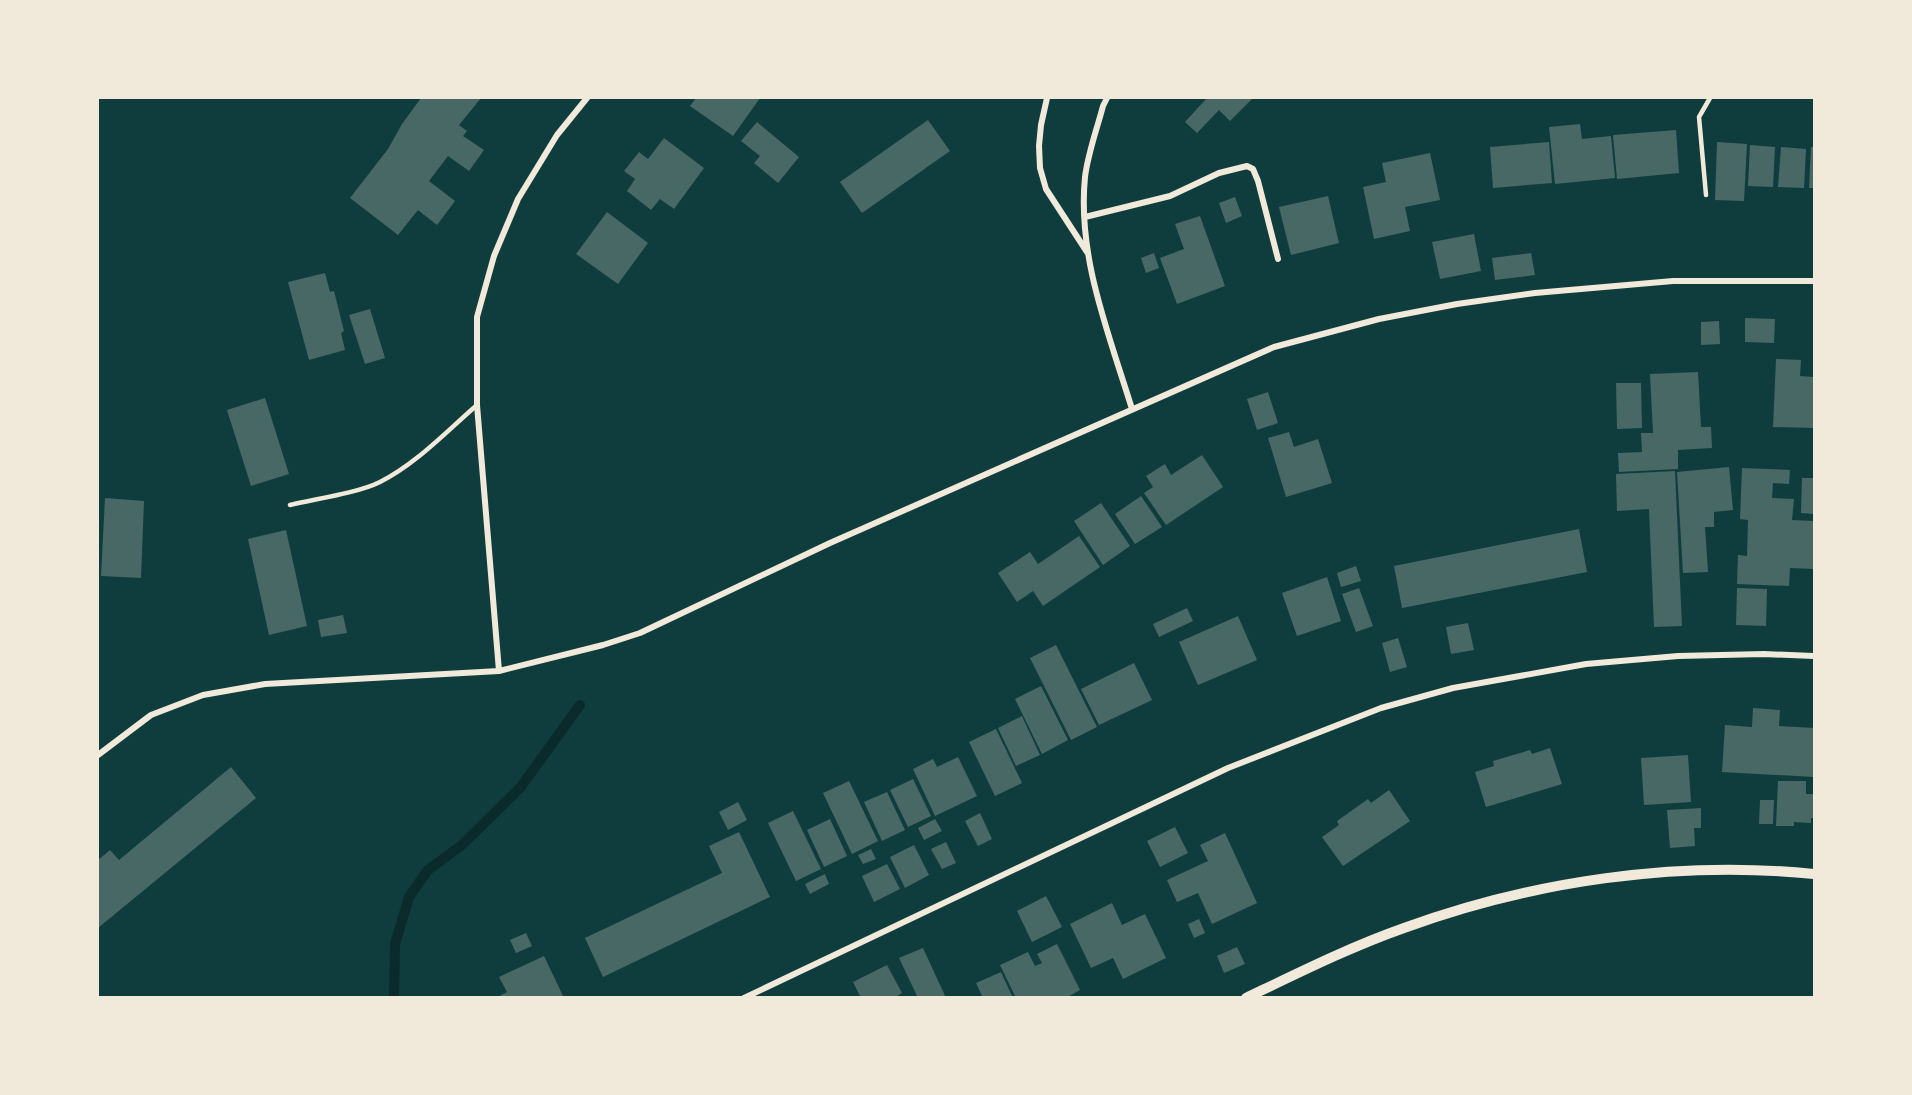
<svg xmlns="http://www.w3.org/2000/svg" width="1912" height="1095" font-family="'Space Grotesk',sans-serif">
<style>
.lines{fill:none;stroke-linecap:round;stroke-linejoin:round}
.stream{stroke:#0a2a2b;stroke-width:10}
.building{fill:#486865}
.service{stroke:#f1e9da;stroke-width:4.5}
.minor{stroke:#f1e9da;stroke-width:6}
.tertiary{stroke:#f1e9da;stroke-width:10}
</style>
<rect width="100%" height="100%" fill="#0f3d3e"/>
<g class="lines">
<path class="stream" d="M394 998 395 944 409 897 428 870 462 845 520 788 580 705"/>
</g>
<path class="building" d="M421 98H481L459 125 467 131 463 136 484 150 469 171 448 156 429 181 455 201 437 225 418 210 398 235 350 198 388 149 402 124Z
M696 98H760L733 136 690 106Z
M1204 98H1253L1230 121 1219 110 1197 133 1185 122 1206 99Z
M928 120 950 151 862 213 840 182Z
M757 122 799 157 778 183 754 163 760 156 741 141Z
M1580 124 1582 139 1611 136 1615 178 1555 184 1549 127Z
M1676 130 1679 173 1617 179 1613 135Z
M664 138 704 168 674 209 660 199 651 210 627 191 635 179 624 171 639 152 648 159Z
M1549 142 1552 183 1493 188 1490 147Z
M1717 142 1747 144 1744 201 1715 200Z
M1750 145 1775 147 1773 187 1748 186Z
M1781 147 1806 149 1804 188 1778 187Z
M1811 147H1814V188H1809Z
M1430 153 1440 200 1405 207 1410 231 1374 239 1363 187 1386 182 1382 163Z
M1328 196 1339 243 1291 255 1279 207Z
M1235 197 1242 216 1226 223 1219 203Z
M607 212 648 243 618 284 576 254Z
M1200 216 1225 286 1177 304 1160 258 1184 249 1175 224Z
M1474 234 1481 271 1440 279 1432 242Z
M1154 253 1159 268 1146 273 1141 258Z
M1531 253 1535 275 1495 280 1492 258Z
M325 273 330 292 334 291 344 331 341 333 345 350 309 360 288 282Z
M370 309 385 358 365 364 349 315Z
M1745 318 1775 319 1774 343 1745 342Z
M1719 321 1720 344 1701 345V322Z
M1776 359 1801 360 1800 376 1814 377V428L1773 427Z
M1698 372 1701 427H1711L1712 448 1678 450V469L1619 472 1618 453 1642 452 1641 433H1653L1650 374Z
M1616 383H1641L1642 428 1617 429Z
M1268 392 1278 423 1257 430 1247 399Z
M265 398 289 474 251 486 227 410Z
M1289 432 1294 447 1318 439 1332 483 1286 497 1268 438Z
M1202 455 1223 487 1166 525 1144 493 1153 487 1146 476 1165 464 1171 475Z
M1729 467 1733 510 1714 512V527H1705L1708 572 1683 573 1677 472Z
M1742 468 1790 470 1789 484 1773 483 1772 498 1794 499 1792 520 1814 521V569L1790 568 1789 586 1737 584 1738 555 1747 556 1748 520 1740 519Z
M1675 471 1682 626 1654 627 1649 509 1617 511 1616 474Z
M1802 478H1814V514L1801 513Z
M1141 496 1162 527 1135 544 1115 514Z
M105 498 144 501 141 578 101 576Z
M1101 503 1130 546 1103 565 1074 521Z
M1579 529 1587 572 1402 608 1394 566Z
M286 530 307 626 269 635 248 539Z
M1079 536 1100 567 1043 606 1033 591 1017 602 998 573 1030 552 1038 564Z
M1356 566 1361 581 1341 587 1337 573Z
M1327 577 1341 621 1297 636 1282 593Z
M1359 588 1373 626 1356 632 1342 594Z
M1737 588 1767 589 1766 626 1736 625Z
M1187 608 1193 621 1159 637 1153 624Z
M343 615 347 633 321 637 318 620Z
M1238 616 1257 660 1198 685 1179 642Z
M1468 623 1474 650 1451 654 1446 627Z
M1398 638 1407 667 1390 672 1382 643Z
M1056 645 1097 727 1071 740 1030 658Z
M1134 663 1152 700 1099 725 1081 689Z
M1041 686 1068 740 1042 754 1015 699Z
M1753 708 1780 710 1779 726 1814 728V777L1722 772 1725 725 1752 727Z
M1022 716 1040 755 1016 766 998 728Z
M996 729 1022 783 995 796 969 742Z
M1550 748 1562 784 1486 807 1475 772 1494 766 1493 761 1530 750 1532 754Z
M1688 755 1691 802 1644 805 1641 758Z
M958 757 977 796 935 816 913 769 933 759 937 767Z
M231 767 256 798 98 928V860L110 850 119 860Z
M913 779 931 816 908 827 890 790Z
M849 781 878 841 852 854 823 793Z
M1778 781H1806V794H1814V818H1811V823L1794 822V826H1776Z
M1389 790 1410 821 1343 866 1322 837 1339 825 1337 821 1368 799 1371 803Z
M887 792 905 830 882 841 864 802Z
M1760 800H1774L1773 824H1759Z
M738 802 747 820 728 830 719 812Z
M1701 808V828H1694L1695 846 1670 848 1667 810Z
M793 811 821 869 796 881 768 823Z
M980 813 992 839 978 846 965 821Z
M830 819 847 856 824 867 807 830Z
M935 819 942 831 924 840 918 828Z
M1175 827 1188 853 1160 867 1147 841Z
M739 832 770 897 603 977 585 938 722 873 709 846Z
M1225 833 1257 903 1212 924 1198 893 1177 902 1167 880 1208 861 1200 845Z
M946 842 956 863 942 869 931 849Z
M914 845 929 875 905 888 890 857Z
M871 849 876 859 863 864 858 855Z
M887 864 900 889 874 902 862 876Z
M825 874 829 884 810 894 805 884Z
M1046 896 1062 927 1032 942 1017 911Z
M1112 903 1122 925 1145 914 1166 958 1123 979 1113 958 1091 968 1070 924Z
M1199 919 1205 933 1194 938 1188 924Z
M526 933 532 946 516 953 510 940Z
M1057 944 1080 990 1066 998H1016L1000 965 1028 952 1035 966 1042 963 1037 954Z
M1237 947 1245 964 1224 973 1217 956Z
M923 948 946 998H918L899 958Z
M544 956 564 998H496L507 992 499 977Z
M887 965 902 993 894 998H861L853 982Z
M1001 972 1013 998H983L976 983Z"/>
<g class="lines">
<path class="service" d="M1706 195 1699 117 1710 98
M290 505C315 499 358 493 380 482 416 464 447 431 477 405"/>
<path class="minor" d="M1047 98 1041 125 1039 146 1040 168 1046 189 1087 252
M1107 98 1103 106C1097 129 1088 153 1085 177 1077 257 1109 334 1132 409
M1085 217 1170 196 1219 173 1247 166 1253 169 1258 181 1278 259
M499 671 477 405V317L494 256 518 199 557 135 587 98
M98 755 151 715 203 695 265 684 499 671 603 645 640 633 830 543 1274 347 1379 319 1457 304 1535 293 1673 281H1814
M744 998 1228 768 1381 708 1453 688 1586 664 1678 656 1764 654 1814 656"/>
<path class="tertiary" d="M1246 998C1298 973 1350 947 1404 928 1533 881 1677 860 1814 874"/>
</g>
<rect width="1912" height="1095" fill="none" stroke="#f1e9da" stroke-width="198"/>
</svg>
